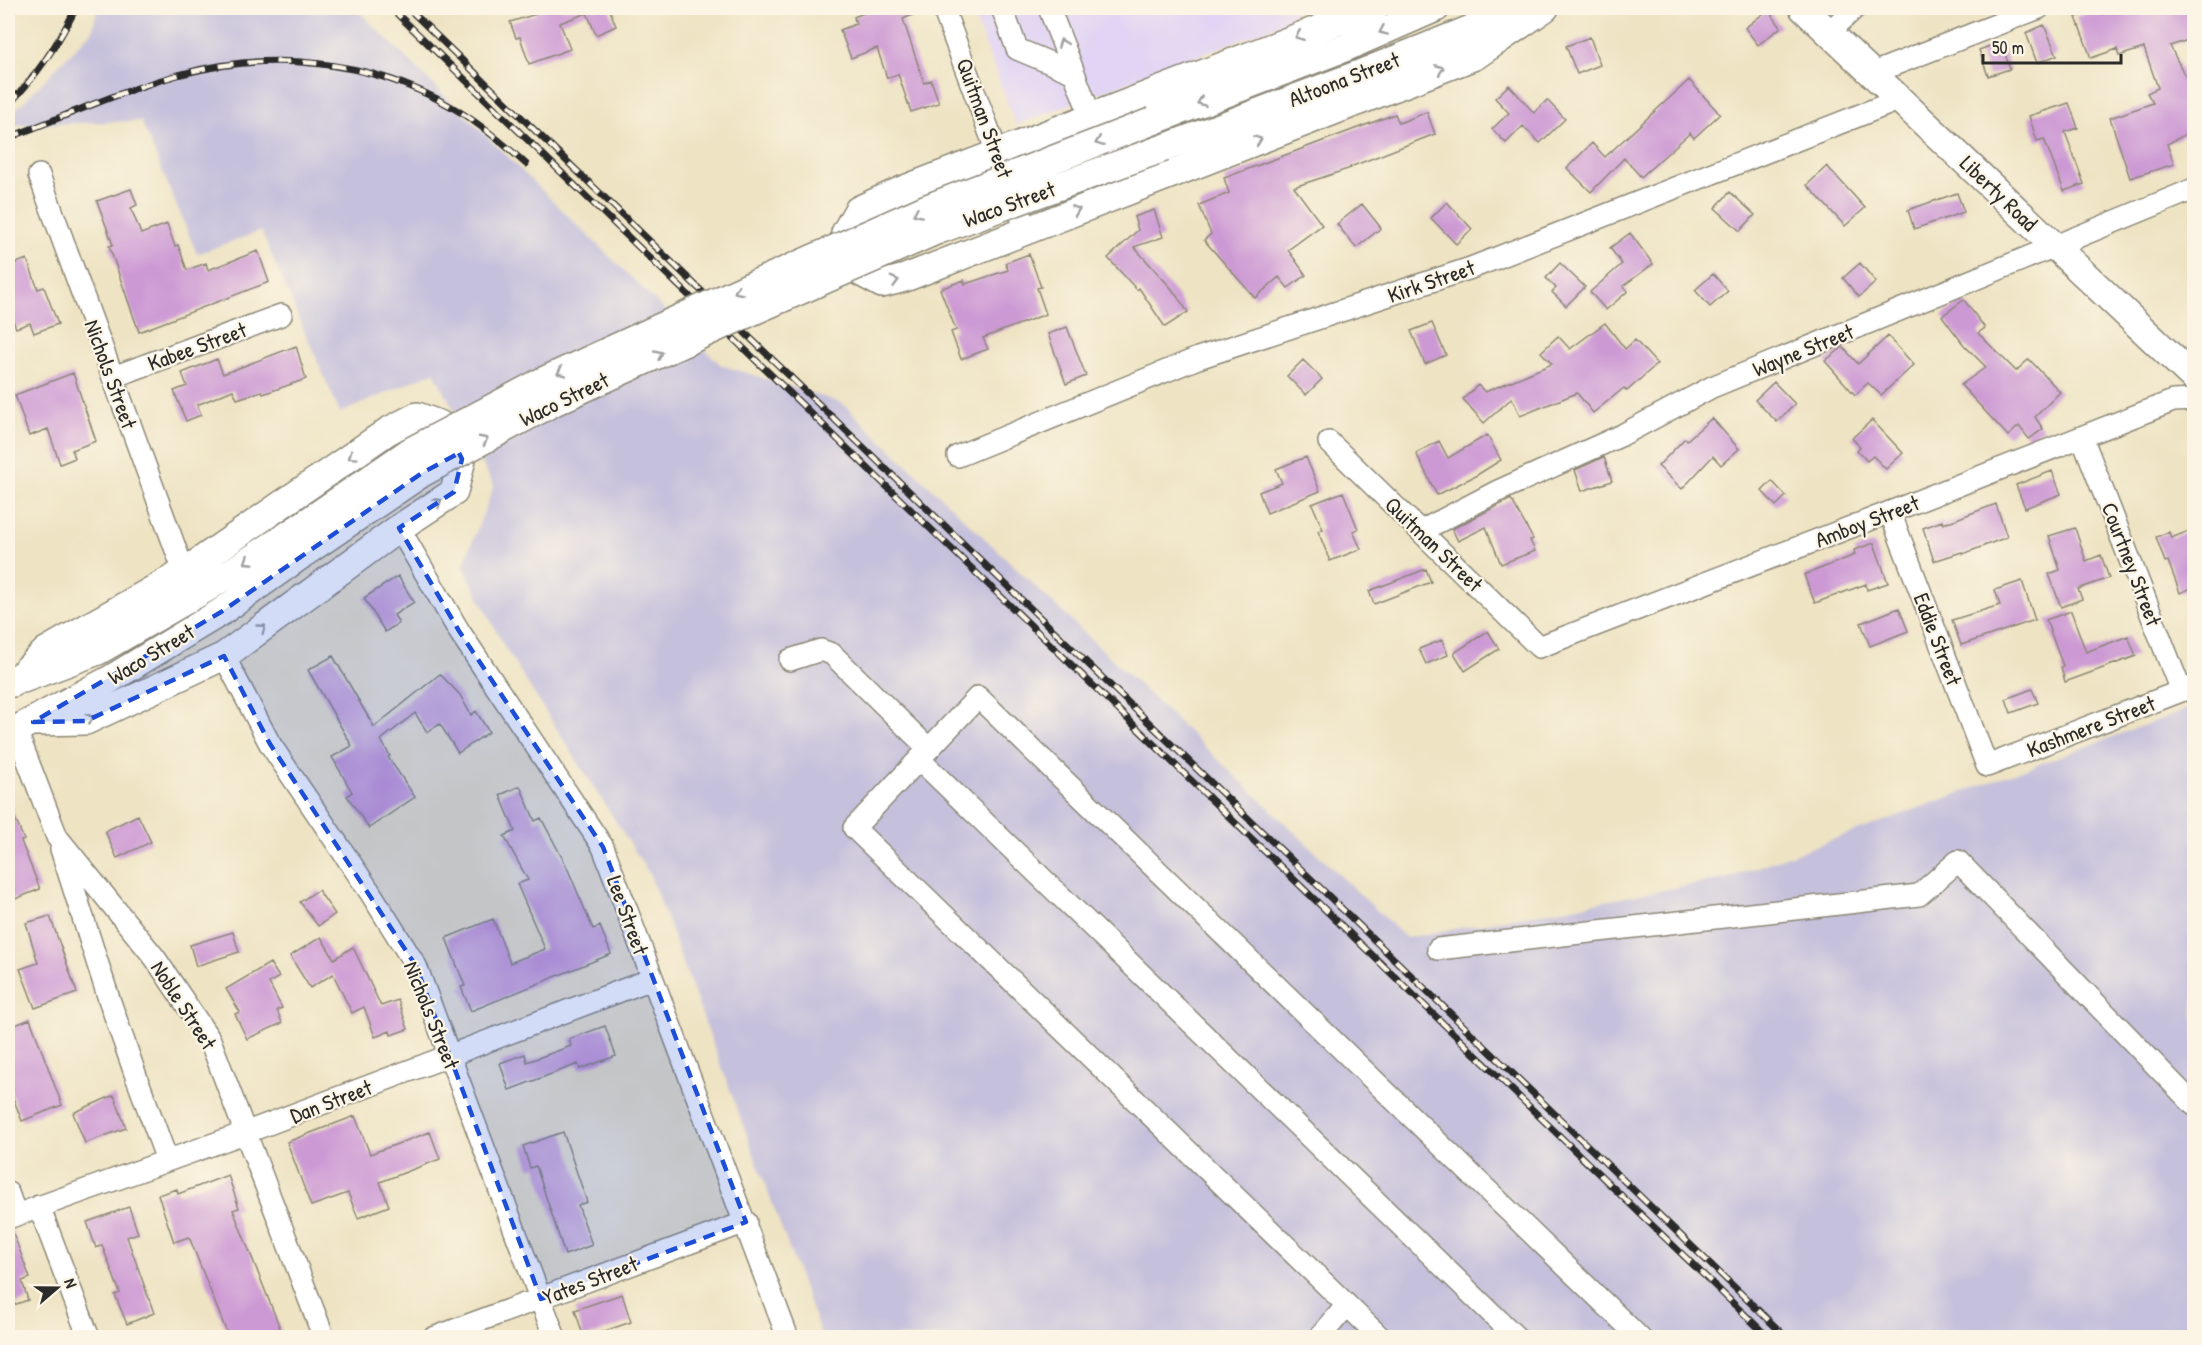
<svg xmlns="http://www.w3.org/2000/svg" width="2202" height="1345" font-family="'Patrick Hand',sans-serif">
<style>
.built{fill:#e1d4f4}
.industrial{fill:#c5c0db}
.building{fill:#cc99d4}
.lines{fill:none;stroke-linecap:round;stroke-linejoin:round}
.minor-casing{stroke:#8c8777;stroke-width:24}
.major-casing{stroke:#8c8777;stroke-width:30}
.minor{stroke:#fff;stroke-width:21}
.major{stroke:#fff;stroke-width:27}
.rail-casing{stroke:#2b2b2b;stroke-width:7}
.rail{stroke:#fcf5e5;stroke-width:4.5;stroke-dasharray:14;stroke-linecap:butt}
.major-bridge-casing{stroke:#8c8777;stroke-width:30;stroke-linecap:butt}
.major-bridge{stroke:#fff;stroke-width:27}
.oneway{stroke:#a0a0a0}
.marked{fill:#1d4ed8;fill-opacity:0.2;stroke:#1d4ed8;stroke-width:4.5;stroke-dasharray:12 8;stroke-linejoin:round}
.labels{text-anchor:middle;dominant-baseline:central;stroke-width:4.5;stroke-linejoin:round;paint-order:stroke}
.street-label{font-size:22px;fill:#2b2b2b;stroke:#fcf5e5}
</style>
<rect width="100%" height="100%" fill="#fcf5e5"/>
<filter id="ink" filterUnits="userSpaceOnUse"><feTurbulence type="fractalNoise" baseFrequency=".0167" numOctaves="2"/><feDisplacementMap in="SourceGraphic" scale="12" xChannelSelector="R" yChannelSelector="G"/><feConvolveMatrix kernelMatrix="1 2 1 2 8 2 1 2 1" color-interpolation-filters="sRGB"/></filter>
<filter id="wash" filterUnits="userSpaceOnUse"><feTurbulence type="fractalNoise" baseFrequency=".008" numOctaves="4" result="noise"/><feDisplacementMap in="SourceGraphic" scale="24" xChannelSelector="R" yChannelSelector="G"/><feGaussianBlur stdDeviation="1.35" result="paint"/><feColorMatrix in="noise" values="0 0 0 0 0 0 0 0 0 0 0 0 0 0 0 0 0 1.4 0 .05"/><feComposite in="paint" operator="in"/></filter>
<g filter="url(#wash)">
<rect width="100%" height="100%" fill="#eee3c3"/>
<path class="built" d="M971 8H1296L1289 21 1016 125Z"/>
<path class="industrial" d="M98 8H355L721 365 842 403 1406 938 1728 878 2194 707V1337H822L650 875 505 648 463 566 494 486 434 372 340 413 261 231 197 254 141 121 8 125V118L92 31Z"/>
<g id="blocks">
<path class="building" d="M543 8H609L616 26 596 35 587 13 560 23 570 49 529 64 520 37 516 38 510 22 536 14 535 11Z
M876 8H930L903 19 924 83 931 80 939 103 911 112 898 74 887 78 877 48 851 58 840 30 856 24 854 17Z
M2120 8H2194V38L2170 46 2194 94V130L2167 144 2174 164 2130 178 2110 118 2153 103 2147 93 2158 88 2144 48 2119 56 2117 49 2091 58 2076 17 2100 9 2102 14Z
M1768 10 1781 27 1758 45 1745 28Z
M2044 25 2057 55 2037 63 2026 33Z
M1590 37 1600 65 1577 74 1566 46Z
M2001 42 2010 69 1988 76 1979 50Z
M1689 80 1720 114 1694 138 1690 133 1641 177 1624 158 1591 192 1567 168 1592 143 1605 157Z
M1509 85 1534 113 1547 100 1565 119 1540 143 1523 126 1506 143 1492 129 1509 113 1495 98Z
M2069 103 2078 128 2065 132 2084 184 2064 191 2044 139 2037 141 2029 116Z
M1427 112 1435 134 1350 167 1351 168 1294 187 1322 225 1288 250 1306 275 1288 288 1279 277 1255 298 1204 240 1211 234 1199 205 1229 193 1224 178 1395 114 1399 123Z
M1827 166 1865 208 1845 226 1807 185Z
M131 189 137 205 131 208 141 234 167 224 175 246 178 245 187 270 206 263 208 270 258 251 269 282 139 332 109 246 113 245 97 201Z
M1730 192 1755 215 1740 231 1715 208Z
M1957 193 1964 212 1914 229 1908 210Z
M1447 202 1472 229 1456 244 1431 218Z
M1362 204 1381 228 1356 248 1337 224Z
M1154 210 1163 237 1134 247 1172 289 1188 312 1165 327 1139 288 1137 290 1108 258 1138 230 1134 217Z
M1630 233 1653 264 1623 286 1628 291 1606 310 1590 292 1622 264 1610 248Z
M1029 254 1041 287 1037 288 1046 314 983 338 988 349 961 359 951 332 956 330 940 289 964 280 965 284 1008 270 1005 263Z
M27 259 38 289 44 287 58 324 34 333 30 323 16 328 8 307V266Z
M1560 263 1585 287 1566 306 1552 292 1556 288 1546 278Z
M1860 263 1876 282 1859 297 1843 278Z
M1713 274 1728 291 1710 307 1695 290Z
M1964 300 1985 328 1978 333 2016 371 2029 359 2060 392 2035 417 2043 429 2029 439 2019 426 2008 436 1961 385 1986 367 1964 345 1942 316Z
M1432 323 1446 355 1425 364 1411 331Z
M1605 323 1625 349 1635 340 1657 364 1627 391 1624 388 1593 413 1577 393 1520 416 1512 398 1484 423 1463 399 1478 385 1485 392 1552 364 1541 352 1558 336 1570 349Z
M1067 327 1086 376 1066 384 1048 334Z
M1888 336 1914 365 1881 395 1868 383 1855 395 1825 361 1843 347 1858 364Z
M296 346 306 379 263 394 262 391 237 399 233 390 197 405 201 415 186 421 174 391 187 386 182 373 217 359 223 374Z
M1303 360 1322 379 1306 395 1287 376Z
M73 373 96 441 72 450 75 458 60 464 48 429 29 436 15 395Z
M1774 382 1795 404 1777 422 1755 400Z
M1712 418 1739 449 1721 465 1713 456 1682 489 1658 466 1685 438 1687 440Z
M1872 420 1903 453 1886 469 1873 456 1867 461 1857 450 1860 447 1852 438Z
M1487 435 1501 460 1477 475 1437 495 1416 453 1439 441 1448 458Z
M1306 457 1320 491 1267 513 1259 492 1282 483 1276 469Z
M1604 457 1612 481 1582 491 1575 470Z
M2052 471 2061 494 2025 508 2016 485Z
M1772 481 1786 496 1776 506 1762 491Z
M1343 492 1358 529 1353 531 1361 549 1330 561 1318 531 1323 529 1312 504Z
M1511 499 1533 539 1530 540 1535 551 1501 564 1486 527 1458 541 1452 529Z
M1996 504 2007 537 1963 554 1962 552 1934 561 1923 528 1942 521 1943 524Z
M2075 528 2086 561 2101 555 2109 578 2078 589 2082 599 2061 607 2049 574 2060 570 2049 536Z
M2194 529V587L2180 593 2168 561 2165 562 2156 537 2169 532 2171 538Z
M1874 543 1888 583 1867 590 1866 584 1815 603 1804 575 1855 555 1854 550Z
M1426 569 1431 582 1374 604 1369 591Z
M398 576 414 602 394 615 399 623 385 632 364 598Z
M2022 581 2035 620 1961 645 1952 620 2000 605 1995 590Z
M1899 608 1908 631 1870 646 1861 623Z
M2071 611 2086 652 2128 636 2136 656 2065 682 2061 667 2063 666 2046 620Z
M1488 631 1499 649 1465 671 1454 653Z
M1442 640 1448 655 1426 664 1419 649Z
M333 656 374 727 440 674 460 695 471 715 476 711 489 732 458 753 440 724 427 732 415 713 381 740 390 756 388 757 415 797 369 828 347 796 352 792 332 757 352 746 308 670Z
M2032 689 2038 703 2011 713 2006 699Z
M520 786 535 821 541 818 566 865 593 929 600 926 611 954 471 1011 461 987 465 986 446 938 493 919 510 963 545 949 517 884 528 880 504 836 515 831 500 795Z
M8 801 24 840 21 841 40 889 8 902Z
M138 815 151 842 117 858 105 831Z
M318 890 335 914 318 926 300 902Z
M50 916 77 993 35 1008 20 969 38 963 26 923Z
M233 932 239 952 196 966 190 945Z
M321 937 334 959 353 947 381 1006 398 1000 408 1029 391 1035 390 1031 375 1037 364 1007 352 1013 333 974 310 988 290 956Z
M270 963 279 977 269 983 282 1008 277 1010 282 1023 247 1039 235 1014 240 1012 226 989Z
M30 1019 62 1105 22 1121 8 1085V1028Z
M605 1026 616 1056 580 1069 578 1064 509 1090 500 1063 525 1054 527 1062 571 1046 569 1039Z
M114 1095 126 1128 85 1143 73 1113Z
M355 1116 370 1154 430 1132 440 1159 380 1182 389 1206 358 1218 348 1193 311 1206 287 1142Z
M563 1132 587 1202 578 1205 592 1245 565 1255 536 1166 530 1168 523 1146Z
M228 1175 239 1208 233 1210 284 1338H229L189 1237 174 1242 158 1195 177 1189 178 1194Z
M129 1207 138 1233 127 1237 154 1313 127 1324 115 1295 120 1293 102 1245 96 1248 87 1222Z
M8 1230H12L30 1278 22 1281 28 1300 8 1307Z
M622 1294 631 1322 584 1338 575 1310Z"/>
</g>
</g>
<g filter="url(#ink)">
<use href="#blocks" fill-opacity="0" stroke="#8c8777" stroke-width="1.5"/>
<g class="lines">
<g class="minor-casing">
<path id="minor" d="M943 8 1026 230
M1002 8 1017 49 1074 73
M1049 8 1091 117
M1829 32 1855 8
M1873 73 2039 8
M39 175 184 572
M113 377 281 315
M2082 437 2181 691
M1329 442 1539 647 1890 512 2173 401 2194 400
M958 456 1198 358 1471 268 1901 99
M1890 512 1987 766 2194 686
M399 528 459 631 603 847 788 1338
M1421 531 1498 491 1620 436 1712 387 2194 189
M224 656 270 744 370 892 416 966 555 1338
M790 660 821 650 832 654 929 749
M16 730 57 837 155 958 210 1040 324 1338
M919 759 1517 1338
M61 849 109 999 137 1079
M1438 949 1919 895 1958 861 2194 1105
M139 1084 167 1160
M8 1193 16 1215
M39 1206 89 1338
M8 1218 247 1132 652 979
M1347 1305 854 828 978 697 1640 1338
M433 1338 746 1222
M1319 1338 1347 1305 1381 1338"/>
</g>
<g class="major-casing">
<path id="major" d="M1373 8 902 190 858 210 845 233 860 272 882 284 905 278 1475 56 1545 8
M1803 8 2194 378
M1153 121 1347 47 1436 8
M1164 148 1359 74 1523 8
M23 679 98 651 207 588 297 529
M13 683 46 651 184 572 388 431 417 416 441 425 462 459 454 492 399 528 224 656 86 721 33 722
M8 734 109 680 221 612 310 549"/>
</g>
<use href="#minor" class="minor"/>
<use href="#major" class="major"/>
<g class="rail-casing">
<path id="rail" d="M391 8 1769 1338
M408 8 1787 1338
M8 105C36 77 58 44 76 8
M8 138C63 117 121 91 178 75 268 50 368 59 450 106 478 122 502 142 526 164"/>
</g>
<use href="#rail" class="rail"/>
<g class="major-bridge-casing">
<path id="major-bridge" d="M297 529 409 452 543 381 748 287 927 208 1153 121
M310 549 422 473 554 402 758 309 936 231 1164 148"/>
</g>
<use href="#major-bridge" class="major-bridge"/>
</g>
<defs><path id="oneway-chevron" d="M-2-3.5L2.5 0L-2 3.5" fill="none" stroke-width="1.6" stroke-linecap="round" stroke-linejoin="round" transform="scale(1.5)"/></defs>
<g class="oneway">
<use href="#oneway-chevron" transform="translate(1383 31) rotate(156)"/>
<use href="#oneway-chevron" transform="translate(1299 36) rotate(159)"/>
<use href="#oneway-chevron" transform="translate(1062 43) rotate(-111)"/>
<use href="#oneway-chevron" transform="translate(1440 69) rotate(-21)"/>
<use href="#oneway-chevron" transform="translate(1201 102) rotate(159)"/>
<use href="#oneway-chevron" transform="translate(1258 140) rotate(-21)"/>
<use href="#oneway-chevron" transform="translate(1099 142) rotate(159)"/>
<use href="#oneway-chevron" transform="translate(1076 210) rotate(-21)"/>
<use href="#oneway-chevron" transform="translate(917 213) rotate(156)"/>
<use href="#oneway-chevron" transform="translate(895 281) rotate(-15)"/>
<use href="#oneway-chevron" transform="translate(738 291) rotate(155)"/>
<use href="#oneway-chevron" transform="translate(659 354) rotate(-25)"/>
<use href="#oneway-chevron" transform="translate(561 372) rotate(155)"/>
<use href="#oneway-chevron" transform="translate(484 440) rotate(-28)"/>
<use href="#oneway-chevron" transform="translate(352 456) rotate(145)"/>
<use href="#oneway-chevron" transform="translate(438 502) rotate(-33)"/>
<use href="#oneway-chevron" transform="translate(248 561) rotate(147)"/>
<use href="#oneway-chevron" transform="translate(262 628) rotate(-36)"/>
<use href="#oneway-chevron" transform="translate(90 718) rotate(-19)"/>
</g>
</g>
<path class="marked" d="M459 453 462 459 454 492 399 528 459 631 603 847 746 1222 541 1299 416 966 270 744 224 656 86 721 33 722 221 612 422 473Z"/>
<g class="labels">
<g class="street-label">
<text transform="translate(1344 79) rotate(-21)">Altoona Street</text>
<text transform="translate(985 118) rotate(70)">Quitman Street</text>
<text transform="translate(1999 193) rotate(44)">Liberty Road</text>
<text transform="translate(1009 204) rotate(-20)">Waco Street</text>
<text transform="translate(1431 281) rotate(-19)">Kirk Street</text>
<text transform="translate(197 346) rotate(-20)">Kabee Street</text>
<text transform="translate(1803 350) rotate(-22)">Wayne Street</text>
<text transform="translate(111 374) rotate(70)">Nichols Street</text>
<text transform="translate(564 399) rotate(-26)">Waco Street</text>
<text transform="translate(1867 521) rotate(-21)">Amboy Street</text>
<text transform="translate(1434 544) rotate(44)">Quitman Street</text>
<text transform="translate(2132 564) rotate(69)">Courtney Street</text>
<text transform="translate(1938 639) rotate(69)">Eddie Street</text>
<text transform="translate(151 654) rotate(-31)">Waco Street</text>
<text transform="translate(2091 726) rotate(-21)">Kashmere Street</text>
<text transform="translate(628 915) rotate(70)">Lee Street</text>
<text transform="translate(184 1005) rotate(57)">Noble Street</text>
<text transform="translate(432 1015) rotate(68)">Nichols Street</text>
<text transform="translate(331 1101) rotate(-21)">Dan Street</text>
<text transform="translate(590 1280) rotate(-21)">Yates Street</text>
</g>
</g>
<rect width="2202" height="1345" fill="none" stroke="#fcf5e5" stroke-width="30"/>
<g transform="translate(57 1288) rotate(70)" stroke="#fcf5e5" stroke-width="4.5" paint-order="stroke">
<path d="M0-4.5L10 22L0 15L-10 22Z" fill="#2b2b2b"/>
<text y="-9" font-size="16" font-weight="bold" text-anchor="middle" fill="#2b2b2b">N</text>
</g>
<path d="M1983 54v9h138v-9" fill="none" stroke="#2b2b2b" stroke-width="3"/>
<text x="1992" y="54" font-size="18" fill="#2b2b2b" stroke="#fcf5e5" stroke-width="4.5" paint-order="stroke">50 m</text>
</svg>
